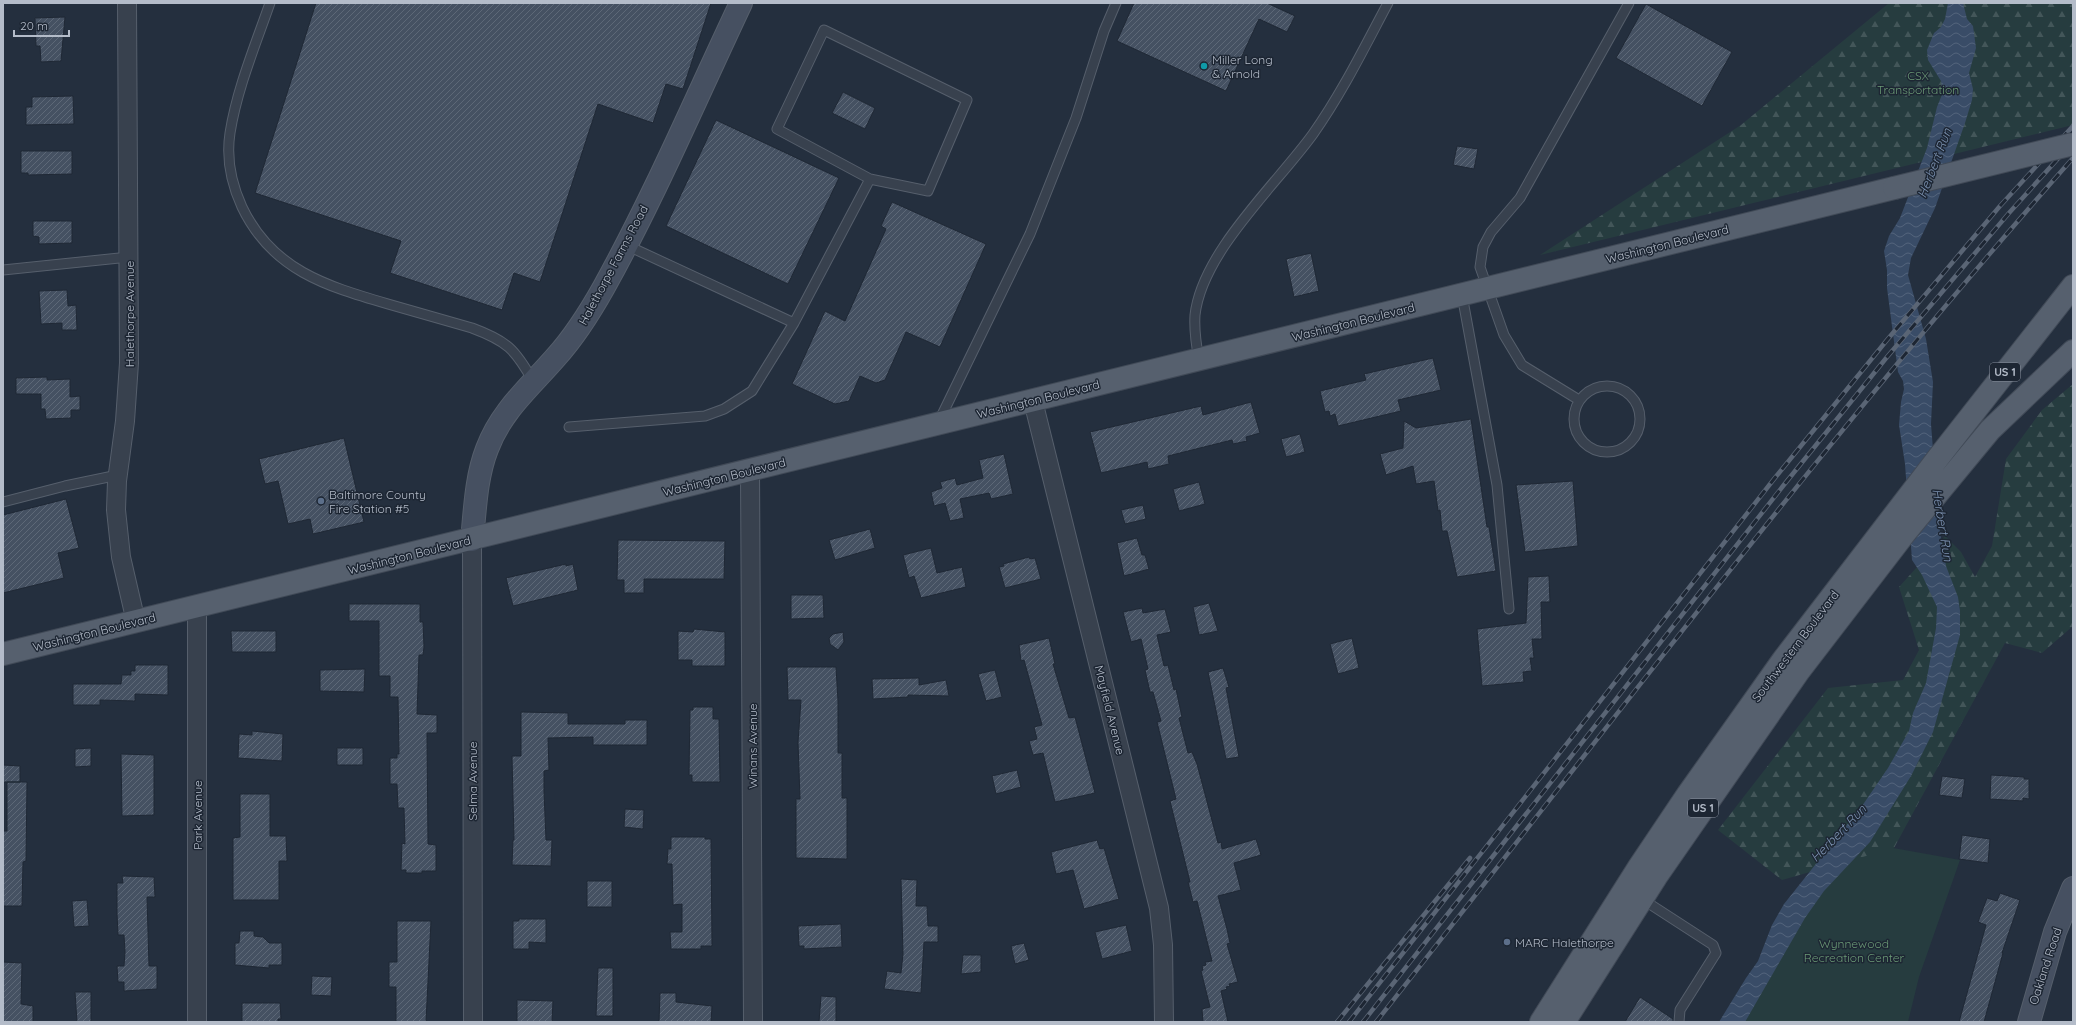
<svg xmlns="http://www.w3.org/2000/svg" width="2076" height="1025" font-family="Quicksand,sans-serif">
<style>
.green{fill:#263c3f}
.forest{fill:url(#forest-firs)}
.water{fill:url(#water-waves)}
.building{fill:url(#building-hatch);stroke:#1f2835}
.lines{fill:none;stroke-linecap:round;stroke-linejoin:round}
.lane-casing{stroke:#565f6c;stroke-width:11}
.street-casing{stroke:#565f6c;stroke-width:20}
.secondary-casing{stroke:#565f6c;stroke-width:24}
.primary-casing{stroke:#414a57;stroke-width:24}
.lane{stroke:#38414e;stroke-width:9}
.street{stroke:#38414e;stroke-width:18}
.secondary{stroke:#465061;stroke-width:22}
.primary{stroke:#56606e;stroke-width:22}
.rail-casing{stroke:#5a6575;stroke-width:4.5}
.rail{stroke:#1d2633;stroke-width:3;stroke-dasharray:9;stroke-linecap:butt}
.primary-bridge-casing{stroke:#414a57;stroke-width:24;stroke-linecap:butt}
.primary-bridge{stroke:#56606e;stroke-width:22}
.culture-dot{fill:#0f9aa8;stroke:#1d2633;stroke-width:1.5}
.service-dot{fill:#5c6f8a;stroke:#1d2633;stroke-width:1.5}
.labels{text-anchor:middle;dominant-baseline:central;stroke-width:3;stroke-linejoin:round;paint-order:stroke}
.shield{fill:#1d2633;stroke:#878f9c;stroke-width:1}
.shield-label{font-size:11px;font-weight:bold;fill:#b4bcc9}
.poi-label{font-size:12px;fill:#b4bcc9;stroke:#1d2633;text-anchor:start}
.park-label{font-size:12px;fill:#6b9a76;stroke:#1d2633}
.street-label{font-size:12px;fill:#b4bcc9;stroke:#1d2633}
.water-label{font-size:13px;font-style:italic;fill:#7c92b1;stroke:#1d2633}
</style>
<defs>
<pattern id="forest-firs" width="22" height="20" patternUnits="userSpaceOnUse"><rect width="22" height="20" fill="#263c3f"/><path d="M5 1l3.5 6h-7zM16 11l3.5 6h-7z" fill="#435659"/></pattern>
<pattern id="water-waves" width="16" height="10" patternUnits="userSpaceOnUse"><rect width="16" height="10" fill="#394c67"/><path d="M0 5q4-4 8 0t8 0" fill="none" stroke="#53647b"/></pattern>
<pattern id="building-hatch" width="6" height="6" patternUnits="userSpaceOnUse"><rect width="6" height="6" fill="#455162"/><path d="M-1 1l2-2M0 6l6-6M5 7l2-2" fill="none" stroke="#5d6877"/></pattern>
</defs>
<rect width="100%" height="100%" fill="#242f3e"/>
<path class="green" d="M1838 838 1960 860 1919 977 1908 1022H1730Z"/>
<path class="forest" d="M1889 3H2073V125L1540 255 1741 125Z
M2073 384V626L2042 653 2005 643 1894 848 1782 880 1718 830 1828 688 1903 680 1919 650 1899 587 1945 536 1961 552 1975 577 1992 546 2006 459 2042 410Z"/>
<path class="water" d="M1948 3H1963L1967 19 1973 26 1976 48 1969 73 1973 89 1972 100 1965 123 1935 208 1911 258 1908 275 1926 339 1933 382 1931 424 1939 526 1946 566 1958 597 1960 611V635L1933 732 1911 776 1870 842 1824 891 1805 918 1745 1022H1719L1746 978 1758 961 1772 925 1784 904 1862 806 1888 768 1909 731 1913 713 1926 683 1936 628 1937 607 1922 575 1912 560 1905 464 1899 425 1901 402 1904 389 1903 381 1898 372 1887 288V270L1884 251 1889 236 1900 218 1927 148 1937 107 1943 92 1941 81 1928 60 1927 50 1934 33 1941 27 1945 19Z"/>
<path class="building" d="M316 3H711L683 89 666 84 653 123 598 104 540 282 514 273 502 310 390 273 401 241 255 193Z
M1134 3H1267L1295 16 1287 32 1259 19 1226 91 1117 41Z
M1646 4 1732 52 1702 106 1616 58Z
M65 17 61 61 41 62 40 46H36L35 18Z
M843 92 875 108 865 129 832 113Z
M73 96 74 124 26 125V107H32V97Z
M716 120 839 178 788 284 666 226Z
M1457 146 1478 149 1474 169 1453 165Z
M21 151H72V174L28 175V173H21Z
M892 202 986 244 940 347 906 332 885 380 876 383 860 376 849 401 835 404 792 384 825 311 845 321 886 229 881 226Z
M33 221H72V243L39 244V237L33 236Z
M1311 253 1319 291 1294 297 1286 259Z
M67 290 68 306 76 305 77 330H62V323L41 324 39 291Z
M1433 358 1441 390 1398 400 1401 411 1338 426 1335 414 1330 416 1329 411 1325 412 1320 391 1366 380 1364 374Z
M47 377V380L70 379V397L80 396V410H71V418L46 419 45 409H41V394H16V378Z
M1251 402 1260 433 1246 437 1247 441 1233 444 1232 440 1168 456 1169 464 1148 469 1147 462 1101 473 1090 432 1201 406 1203 415Z
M1471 419 1487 527H1489L1496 571 1457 577 1447 531H1442L1440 510 1438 511 1434 481 1416 484 1413 466 1386 475 1380 454 1403 448 1404 421 1416 428Z
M1300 434 1305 452 1286 457 1281 439Z
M344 438 364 522 313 534 310 519 288 524 278 481 265 484 259 459Z
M1004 454 1013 494 991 499 989 493 960 499 964 518 950 521 945 503 934 506 931 492 942 488 940 482 955 478 957 485 983 478 979 460Z
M1573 481 1578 546 1525 552 1516 485Z
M1199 482 1205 504 1179 511 1173 489Z
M66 499 79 548 58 553 64 578 3 593V515Z
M1143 505 1146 519 1125 524 1121 510Z
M870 529 875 548 835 560 829 540Z
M1137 538 1142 555H1145L1149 569 1124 576 1117 543Z
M618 540 725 541 724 579H644V593H624V580H617Z
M931 548 937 573 962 567 966 587 921 598 914 576 909 578 903 555Z
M1029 557 1030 559 1035 558 1041 579 1005 588 999 567 1004 566 1003 564Z
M566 564V566L573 564 578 590 513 606 506 578Z
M1549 576 1550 602H1541L1542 639H1532L1534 658H1530L1532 671 1523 672 1524 682 1482 686 1477 629 1526 623 1528 577Z
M791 595H823L824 618 791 619Z
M1209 603 1218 631 1199 635 1193 607Z
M349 604H420V622H423L424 647 423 655H419L417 714 437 715V733H427V735L428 844 436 845V871H422V873H406V870H401L402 843 405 844 404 808H398L397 784H390V758H397V754H399L398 697H390V676H379V621H349Z
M1142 608 1143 613 1165 609 1171 632 1157 635 1164 666 1168 665 1174 690 1176 689 1182 717 1179 718 1188 753 1192 752 1197 764 1218 843 1221 842 1222 849 1256 839 1261 855 1234 863 1241 890 1218 896 1227 929 1230 943 1227 944 1238 982 1229 984 1230 986 1226 987 1227 989 1221 991 1228 1022H1203L1202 1009 1210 1007 1201 971 1203 970 1202 966 1206 965 1205 962 1212 961 1197 901 1193 902 1188 882H1190L1170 801 1176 799 1157 722 1161 721 1153 692H1150L1145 670 1148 669 1141 639 1131 642 1123 612Z
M694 629 725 632V666H692V660H678V631L693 632Z
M231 631H276V652H232Z
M843 632 844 642 838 650 830 644 829 638 833 634Z
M1049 638 1055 664H1053L1069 718 1075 717 1095 793 1055 802 1043 753 1033 755 1029 741 1037 739 1034 727 1042 725 1024 660 1021 661 1019 645Z
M1352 638 1359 668 1338 674 1330 644Z
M135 665H168V695L135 694V701L100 700V705H73V684H121L122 675H131V671H135Z
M787 667H836L838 701V753H842V798H847V859L796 858V799H800L798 742 801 700H788Z
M1223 668 1229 687 1226 688 1239 757 1226 759 1208 672Z
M365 669 364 692 320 691V670Z
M995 670 1002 697 986 701 978 674Z
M919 678V685L946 680 949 696 908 695V697L873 699 872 679Z
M693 707H713V719H719L720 782H692V775H689L690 710H693Z
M521 712 568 713V724H625V720H647V745H593V737L548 738 549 770 544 771V791L546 840H552L551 866 512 865 513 840H514L512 756H521Z
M252 731 283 734 282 761 238 758 239 734 252 735Z
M91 748V766L75 767V749Z
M337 748H363V765H337Z
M121 754 154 755V815L122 816Z
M3 765 20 766V782H3Z
M1017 770 1021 787 996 794 992 776Z
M1991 775 2024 777V779H2029V799L2023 798V801L1990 799Z
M1942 776 1965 779 1962 798 1939 795Z
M7 782H27L26 861 23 862 22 906H3V831H7Z
M240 794H270V836H286L287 861H279V900H233V838L240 837Z
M625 809 644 810 643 829 624 827Z
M1962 835 1990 839 1988 863 1959 859Z
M671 837H705V839H711L712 946H701V949H671L670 932H682V904L673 905 672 864H667L668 849H671Z
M1097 840 1100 849 1104 848 1119 899 1084 909 1073 870 1056 874 1051 852Z
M122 876 154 877 155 897H147L149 966H157V989L124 991V982H118L117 966H124L125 952 124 935H118L117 913V883H123Z
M901 879 917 880 916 906H927L928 926H938V942H924L921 993 884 989 887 971 901 973 903 954Z
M587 881H612V907H587Z
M2000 893 2020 900 2002 953H2003L1984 1022H1959L1986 925 1978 922 1987 898 1997 901Z
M87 900 89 926 74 927 72 901Z
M519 919H546V943L529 942V949H513V921H519Z
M397 921H431L426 1022H396V987H389V962H397Z
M841 924 842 947 804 949V946H799L798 926Z
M1126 925 1132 951 1102 959 1095 932Z
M240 931H254V936L263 937 269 943H282V965H269V968L235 965V943H239Z
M1024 943 1029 960 1015 964 1011 946Z
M963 955H981V972L961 974Z
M3 962 22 963 21 1004 33 1006V1022H3Z
M598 968H613V1016H596Z
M312 976 332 977 331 996 311 995Z
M75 992H91V1022H77Z
M660 993H676V1002L712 1006 711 1022H659Z
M821 996 836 997V1022H819Z
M1640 997 1673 1019V1022H1625Z
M517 1000 553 1001 552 1022H517Z
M242 1003H280L281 1019H278V1022H242Z"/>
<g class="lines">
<g class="lane-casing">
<path id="lane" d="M270 3C255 46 237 89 230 133 226 159 231 183 242 207 272 270 326 286 388 304 416 312 444 320 472 328 507 341 515 349 533 381
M626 245 794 323 870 179 928 191 967 100 824 30 777 129 870 179
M3 270 129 257
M1462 295 1497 485 1509 609
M1199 360C1196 344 1194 330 1195 315 1202 252 1277 184 1313 134 1342 93 1364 48 1388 3
M1574 419a33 33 0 1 1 66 0a33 33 0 1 1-66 0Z
M1579 400 1522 365 1504 335 1480 267 1483 247 1491 232 1520 198 1629 3
M939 421 1030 234 1076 118 1104 31 1116 3
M569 427 705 416 724 409 752 391 794 323
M3 502 65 486 118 475
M1642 899 1713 945 1716 953 1680 1010 1679 1022"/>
</g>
<g class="street-casing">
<path id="street" d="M127 3 129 363 125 421 117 481 116 510 121 557 136 622
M1033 401 1159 908 1163 945 1164 1022
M750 470 753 1022
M472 540 473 1022
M197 608V1022"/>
</g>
<g class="secondary-casing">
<path id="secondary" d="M472 540C475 510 476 477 487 449 501 411 530 387 556 357 575 336 590 312 604 287 655 195 696 98 741 3
M2029 1022 2055 932 2073 888"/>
</g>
<g class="primary-casing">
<path id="primary" d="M3 654 1894 188
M1541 1022 1639 867 1688 794 1783 660 1938 458 2073 286
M1564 1022 1656 877 1799 671 1905 533 1990 430 2073 351"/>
</g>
<use href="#lane" class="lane"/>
<use href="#street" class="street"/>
<use href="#secondary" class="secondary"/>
<use href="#primary" class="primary"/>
<g class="rail-casing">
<path id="rail" d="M1337 1022 1470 858
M1349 1022 1774 479 1887 340 2000 206 2073 126
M1363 1022 1783 486 1887 357 2009 213 2073 142
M1376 1022C1605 731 1828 435 2073 158"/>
</g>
<use href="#rail" class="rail"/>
<g class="primary-bridge-casing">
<path id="primary-bridge" d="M1894 188 2073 144"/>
</g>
<use href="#primary-bridge" class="primary-bridge"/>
</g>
<circle class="culture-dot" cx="1204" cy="66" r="4"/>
<g class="service-dot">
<circle cx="321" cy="501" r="4"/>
<circle cx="1507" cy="942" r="4"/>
</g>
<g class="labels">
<g class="shield">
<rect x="1990" y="363" width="30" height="18" rx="3"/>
<rect x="1688" y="799" width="30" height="18" rx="3"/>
</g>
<g class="shield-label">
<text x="2005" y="372">US 1</text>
<text x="1703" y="808">US 1</text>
</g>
<g class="poi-label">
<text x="1212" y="59">Miller Long<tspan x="1212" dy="14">&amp; Arnold</tspan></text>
<text x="329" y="494">Baltimore County<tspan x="329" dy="14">Fire Station #5</tspan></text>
<text x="1515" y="942">MARC Halethorpe</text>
</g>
<g class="park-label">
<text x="1918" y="75">CSX<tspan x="1918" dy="14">Transportation</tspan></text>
<text x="1854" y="943">Wynnewood<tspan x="1854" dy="14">Recreation Center</tspan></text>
</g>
<g class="street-label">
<text transform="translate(1667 244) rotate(-14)">Washington Boulevard</text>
<text transform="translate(613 265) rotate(-62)">Halethorpe Farms Road</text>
<text transform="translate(129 314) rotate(-90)">Halethorpe Avenue</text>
<text transform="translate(1353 322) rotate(-14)">Washington Boulevard</text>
<text transform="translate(1038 399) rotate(-14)">Washington Boulevard</text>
<text transform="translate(724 477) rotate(-14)">Washington Boulevard</text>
<text transform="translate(409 555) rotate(-14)">Washington Boulevard</text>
<text transform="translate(94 632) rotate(-14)">Washington Boulevard</text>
<text transform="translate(1795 646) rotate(-53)">Southwestern Boulevard</text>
<text transform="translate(1110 710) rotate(76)">Mayfield Avenue</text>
<text transform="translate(752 746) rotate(-90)">Winans Avenue</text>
<text transform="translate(472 781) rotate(-90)">Selma Avenue</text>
<text transform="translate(197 815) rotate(-90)">Park Avenue</text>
<text transform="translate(2045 966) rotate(-72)">Oakland Road</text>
</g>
<g class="water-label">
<text transform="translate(1934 163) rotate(-69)">Herbert Run</text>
<text transform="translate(1943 525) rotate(81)">Herbert Run</text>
<text transform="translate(1838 833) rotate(-46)">Herbert Run</text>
</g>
</g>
<rect width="2076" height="1025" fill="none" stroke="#b4bcc9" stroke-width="8"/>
<path d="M14 30v6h55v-6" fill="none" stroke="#b4bcc9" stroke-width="2"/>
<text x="20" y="30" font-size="12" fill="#b4bcc9" stroke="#1d2633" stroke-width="3" paint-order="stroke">20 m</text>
</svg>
